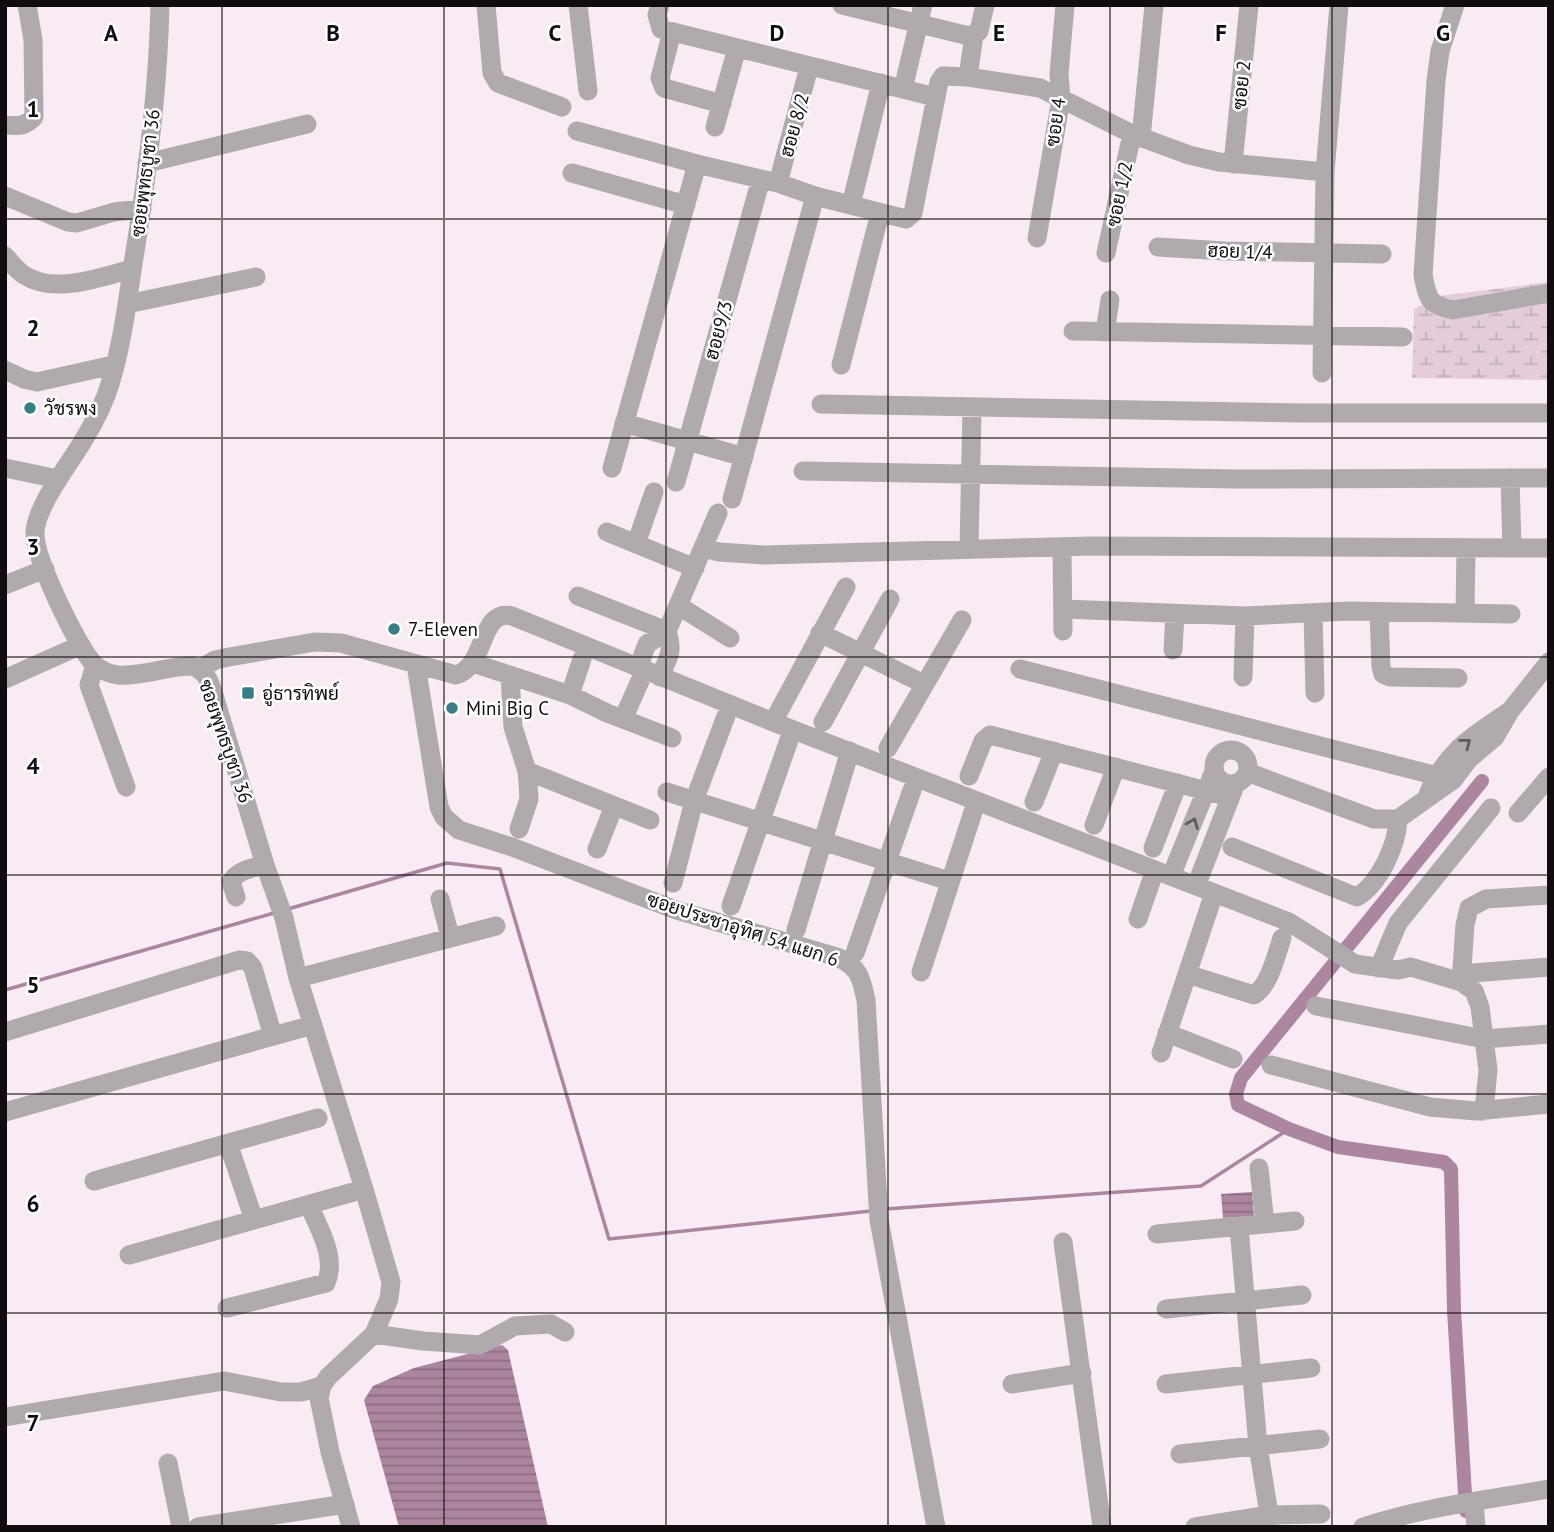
<svg xmlns="http://www.w3.org/2000/svg" width="1554" height="1532" font-family="'PT Sans',Sarabun,sans-serif">
<style>
.wetland{fill:url(#wetland-marsh)}
.water{fill:url(#water-rules)}
.lines{fill:none;stroke-linecap:round;stroke-linejoin:round}
.stream{stroke:#ac869e;stroke-width:3.5}
.canal{stroke:#ac869e;stroke-width:14}
.minor{stroke:#afaaad;stroke-width:19}
.oneway{stroke:#605c5e}
.grid{fill:none;stroke:#110d0f;stroke-width:2;stroke-opacity:0.55}
.poi-dot{fill:#387f87;stroke:#fff;stroke-width:2.5}
.labels{text-anchor:middle;dominant-baseline:central;stroke-width:5;stroke-linejoin:round;paint-order:stroke}
.street-label{font-size:19px;fill:#110d0f;stroke:#fff}
.poi-label{font-size:19px;fill:#110d0f;stroke:#fff;text-anchor:start}
.grid-label{font-size:23px;text-anchor:middle;font-weight:bold;fill:#110d0f;stroke:#fff;stroke-width:5;stroke-linejoin:round;paint-order:stroke}
</style>
<defs>
<pattern id="wetland-marsh" width="20" height="14" patternUnits="userSpaceOnUse" patternTransform="scale(1.75)"><rect width="20" height="14" fill="#e5ccdb"/><path d="M1 5h8M5 5V1M11 12h8M15 12V8" fill="none" stroke="#c3aebb"/></pattern>
<pattern id="water-rules" width="6" height="5" patternUnits="userSpaceOnUse" patternTransform="scale(1.75)"><rect width="6" height="5" fill="#ac869e"/><path d="M0 2.5h6" fill="none" stroke="#8b6c7f"/></pattern>
</defs>
<rect width="100%" height="100%" fill="#f8ebf3"/>
<path class="wetland" d="M1549 282V380L1412 378 1414 309 1439 296Z"/>
<path class="water" d="M1252 1192 1254 1216 1223 1218 1221 1194Z
M502 1345 508 1350 548 1527H399L364 1400 373 1386 414 1368Z"/>
<g class="lines">
<path class="stream" d="M288 909 447 863 500 869 609 1239 871 1211
M5 990 274 913
M886 1209 1201 1186 1289 1129"/>
<path class="canal" d="M1466 1511 1454 1310 1451 1169 1444 1162 1338 1147 1289 1129 1238 1105 1236 1094 1241 1078 1482 781"/>
<path class="minor" d="M160 5C158 92 147 179 133 264 127 304 122 345 110 384 104 404 94 423 83 441 70 463 34 509 35 534 35 559 77 646 94 664 100 670 110 674 118 675 142 677 167 666 192 666 205 671 209 679 213 692L265 865 284 918 298 978 364 1189 391 1282 389 1299 374 1334 328 1377 322 1386 319 1398 330 1452 351 1527
M486 5 492 73 498 83 562 107
M578 5 588 91
M660 5 657 15 661 29 935 97
M842 5 965 35H974
M1455 5 1440 51 1436 81 1423 275C1428 299 1428 305 1453 310L1549 293
M672 32 660 78 664 88 722 104
M974 35 968 77 1040 88 1132 134 1189 155 1219 162 1325 172
M974 35 979 31 985 5
M903 89 923 5
M5 125C18 126 25 127 34 117L33 40 27 5
M715 127 737 48
M577 131 697 164 778 183 815 196 906 219 913 213 939 82 943 76 968 77
M1141 138 1154 5
M147 163 307 124
M1233 164 1249 5
M572 173 686 205
M778 183 809 67
M5 196 68 222 77 223 114 212 142 209
M851 205 881 83
M1037 238 1061 99 1059 74 1065 5
M1158 247 1225 251 1382 254
M1106 253 1132 134
M5 256C11 262 16 270 24 275 55 295 100 277 132 269
M127 304 256 277
M1073 331 1403 337
M1105 332 1110 300
M841 365 880 213
M5 370 24 379 37 382 113 365
M1322 373 1325 172 1339 5
M821 404 1303 413H1549
M624 423 744 457
M5 468 58 479
M612 468 697 164
M803 471 1235 479 1549 478
M1510 478 1512 548
M676 482 761 179
M732 499 815 196
M607 532 695 568
M636 544 654 492
M704 548 719 552 764 555 1090 546 1549 548
M1062 548 1063 631
M969 549 972 408
M5 585 45 569
M578 596 667 631
M679 606 730 638
M1063 609 1245 616 1349 611 1511 614
M1379 612 1381 667 1383 674 1390 677 1458 678
M1313 613 1315 693
M1465 613 1466 548
M820 633 924 684
M1173 650 1175 614
M473 663 570 695 607 713 672 738
M95 665 89 685 126 787
M416 665 439 807 444 817 459 830 512 847 676 910 837 957C859 967 861 977 866 1000L879 1220 936 1527
M638 668 647 644 667 631 718 513
M200 669 215 660 229 657 315 642 341 643 456 675C487 666 479 608 512 616L773 722 1289 922 1355 964 1398 970 1411 967 1461 982 1474 991 1480 1007 1488 1070 1484 1111
M1020 669 1453 780
M510 676 513 727 527 771 528 783 529 799 519 829
M660 677C668 657 674 653 667 631
M1243 677 1245 616
M5 679 81 645
M570 695 582 659
M1510 711 1549 662
M623 719 640 681
M773 722 846 587
M823 722 890 599
M888 748 962 620
M1214 767a17 17 0 1 1 34 0a17 17 0 1 1-34 0Z
M527 771 650 820
M1247 772 1374 819H1398L1453 780 1469 759 1495 737 1510 711C1472 736 1444 753 1427 797
M969 776 983 741 990 735 1230 797
M667 792 949 881
M1034 802 1054 751
M1518 813 1549 777
M1094 825 1116 767
M1232 847 1357 897C1380 883 1397 845 1398 819
M1153 848 1178 783
M597 849 614 806
M1171 876 1214 771
M673 883 694 801 726 716
M1196 886 1236 783
M236 897 231 882C237 870 253 868 265 865
M440 899 450 936
M731 906 789 740
M1138 919 1155 870
M796 930 850 751
M855 953 912 790
M1379 968 1398 923 1491 808
M921 972 973 812
M1187 974 1254 995C1270 985 1276 955 1282 938
M1461 974 1549 967
M298 978 496 926
M1461 982 1465 925 1469 908 1486 899 1549 895
M1316 1006 1484 1039 1549 1034
M5 1032 239 960 247 961 253 968 273 1036 5 1112
M1167 1033 1233 1059
M273 1036 313 1025
M1161 1053 1214 893
M1271 1065 1430 1107 1476 1111 1549 1104
M228 1143 254 1220
M1259 1168 1265 1224
M94 1181 318 1118
M1239 1227 1258 1446 1270 1520 1266 1527
M1157 1234 1295 1221
M1063 1242 1102 1527
M129 1255 364 1189
M227 1308 326 1283C337 1257 319 1229 309 1205
M1166 1309 1302 1295
M374 1334 423 1341 480 1345 515 1326 551 1324 565 1332
M1012 1384 1082 1373
M1166 1384 1311 1368
M5 1417 224 1381 281 1392H301L322 1386
M1180 1454 1320 1439
M168 1463 181 1527
M1474 1502 1476 1527
M198 1527 345 1504
M1195 1527 1269 1515 1321 1514
M1363 1527C1423 1507 1486 1500 1549 1489"/>
</g>
<defs><path id="oneway-chevron" d="M-2-3.5L2.5 0L-2 3.5" fill="none" stroke-width="1.6" stroke-linecap="round" stroke-linejoin="round" transform="scale(1.75)"/></defs>
<g class="oneway">
<use href="#oneway-chevron" transform="translate(1466 743) rotate(-38)"/>
<use href="#oneway-chevron" transform="translate(1193 823) rotate(-68)"/>
</g>
<path class="grid" d="M222 5V1527M444 5V1527M666 5V1527M888 5V1527M1110 5V1527M1332 5V1527M5 219H1549M5 438H1549M5 657H1549M5 875H1549M5 1094H1549M5 1313H1549"/>
<g class="poi-dot">
<circle cx="30" cy="408" r="7"/>
<circle cx="394" cy="629" r="7"/>
<rect x="241" y="686" width="14" height="14" rx="3.5"/>
<circle cx="452" cy="708" r="7"/>
</g>
<g class="labels">
<g class="street-label">
<text transform="translate(1241 85) rotate(-84)">ซอย 2</text>
<text transform="translate(1055 122) rotate(-82)">ซอย 4</text>
<text transform="translate(794 125) rotate(-75)">ฮอย 8/2</text>
<text transform="translate(145 173) rotate(-83)">ซอยพุทธบูชา 36</text>
<text transform="translate(1119 194) rotate(-78)">ซอย 1/2</text>
<text transform="translate(1240 251) rotate(2)">ฮอย 1/4</text>
<text transform="translate(718 330) rotate(-75)">ฮอย9/3</text>
<text transform="translate(226 741) rotate(71)">ซอยพุทธบูชา 36</text>
<text transform="translate(743 929) rotate(18)">ซอยประชาอุทิศ 54 แยก 6</text>
</g>
<g class="poi-label">
<text x="44" y="408">วัชรพง</text>
<text x="408" y="629">7-Eleven</text>
<text x="262" y="693">อู่ธารทิพย์</text>
<text x="466" y="708">Mini Big C</text>
</g>
</g>
<g class="grid-label">
<text x="111" y="41">A</text>
<text x="333" y="41">B</text>
<text x="555" y="41">C</text>
<text x="777" y="41">D</text>
<text x="999" y="41">E</text>
<text x="1221" y="41">F</text>
<text x="1443" y="41">G</text>
<text x="33" y="117">1</text>
<text x="33" y="336">2</text>
<text x="33" y="555">3</text>
<text x="33" y="774">4</text>
<text x="33" y="993">5</text>
<text x="33" y="1212">6</text>
<text x="33" y="1431">7</text>
</g>
<rect width="1554" height="1532" fill="none" stroke="#110d0f" stroke-width="14"/>
</svg>
